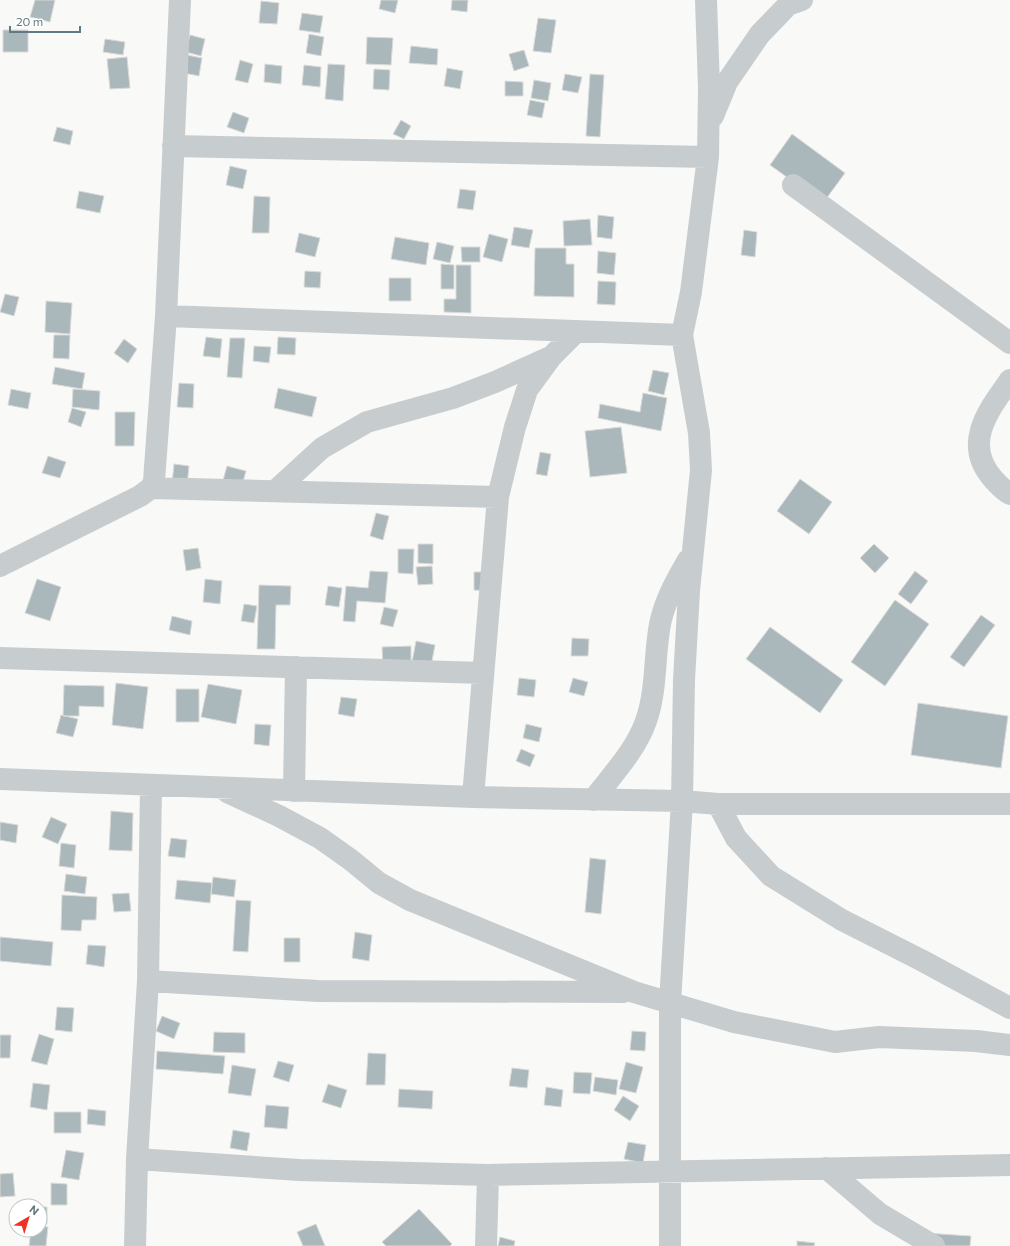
<svg xmlns="http://www.w3.org/2000/svg" width="1010" height="1246" font-family="Commissioner,sans-serif">
<style>
.building{fill:#aab7bb;stroke:#dbdbd9}
.lines{fill:none;stroke-linecap:round;stroke-linejoin:round}
.minor{stroke:#c7cccf;stroke-width:22}
</style>
<rect width="100%" height="100%" fill="#f9f9f7"/>
<path class="building" d="M35 0H55L50 22 30 17Z
M381 0H398L395 13 379 9Z
M452 0H468L467 12 451 10Z
M261 1 279 3 277 24 259 23Z
M302 13 323 16 320 33 299 30Z
M538 18 556 20 551 53 533 51Z
M3 30H28V52H3Z
M309 34 324 37 321 56 306 53Z
M190 35 205 39 201 56 186 52Z
M367 37 393 38 391 65 366 64Z
M105 39 125 42 123 55 103 52Z
M411 46 438 49 437 65 409 63Z
M524 50 529 66 514 71 509 54Z
M187 55 202 58 199 76 184 73Z
M127 57 130 88 110 89 107 59Z
M240 60 253 64 248 83 235 80Z
M265 64 282 66 281 84 264 82Z
M328 64 345 65 343 101 325 99Z
M304 65 321 67 320 87 302 85Z
M447 68 463 71 460 89 444 86Z
M374 69 390 70 389 90 373 89Z
M565 74 582 77 578 93 562 90Z
M590 74 604 75 600 137 586 136Z
M534 80 551 83 548 101 531 98Z
M505 81 523 82V96H505Z
M530 100 545 103 542 118 527 115Z
M233 112 249 118 244 133 227 127Z
M401 120 411 126 404 139 393 134Z
M57 127 73 131 70 145 53 141Z
M792 134 845 173 823 203 770 165Z
M230 166 247 170 243 189 226 185Z
M460 189 476 191 473 210 457 208Z
M79 191 104 196 100 213 76 208Z
M254 196 270 197 269 233H252Z
M598 215 614 217 612 239 597 237Z
M590 219 592 245 564 246 563 221Z
M514 227 533 230 529 248 511 245Z
M744 230 757 232 755 257 741 255Z
M299 233 320 238 315 257 295 252Z
M489 234 508 239 502 262 483 257Z
M395 237 429 243 426 265 391 259Z
M437 242 454 246 450 263 433 259Z
M461 247H480V262H462Z
M535 248H566V264H574V297L534 296Z
M598 251 616 253 614 275 597 273Z
M441 264 454 265V289H441Z
M456 265H471V313L444 312V299H456Z
M305 271 321 272 320 288 304 287Z
M389 278H411V301H389Z
M598 281 616 282 615 305 597 304Z
M5 294 19 297 14 316 0 312Z
M46 301 72 303 70 334 45 332Z
M54 335H70L69 359 53 358Z
M206 337 222 339 220 358 203 356Z
M278 337 296 338 295 355 277 354Z
M230 338H245L242 378 227 377Z
M124 339 137 349 128 363 114 353Z
M254 346 271 347 269 363 253 361Z
M55 367 85 373 82 389 52 384Z
M653 370 669 373 664 395 648 391Z
M179 383 194 384 193 408 177 407Z
M278 388 317 397 312 417 274 408Z
M11 389 31 393 28 409 8 405Z
M73 389 100 391 99 410 72 407Z
M643 393 667 398 661 431 598 418 600 404 640 412Z
M72 408 86 412 81 427 68 422Z
M115 412H135L134 446H115Z
M621 427 627 473 590 477 585 431Z
M540 452 551 454 547 476 536 474Z
M48 456 66 462 60 478 42 473Z
M174 464 189 466 187 486 172 484Z
M227 466 246 471 241 489 222 484Z
M800 479 832 502 809 534 777 511Z
M376 513 389 516 383 540 370 536Z
M418 544H433V564L418 563Z
M874 544 889 558 875 573 860 558Z
M198 548 201 568 186 571 183 550Z
M398 549H414L413 574 398 573Z
M432 566 433 584 418 585 416 567Z
M370 571 388 572 385 603 357 601 355 622 343 621 346 586 368 588Z
M915 571 928 581 911 604 898 594Z
M474 572H491L490 591 474 590Z
M37 579 61 587 50 621 25 613Z
M205 579 222 581 220 604 203 602Z
M259 585 291 586 290 605H276L275 649H257Z
M328 586 342 588 339 607 325 605Z
M895 600 929 624 885 686 851 662Z
M244 604 257 606 254 623 241 621Z
M384 607 398 610 393 627 380 624Z
M981 615 995 625 964 667 950 657Z
M172 616 192 621 190 635 169 630Z
M770 627 843 680 820 713 746 659Z
M572 638 589 639 588 656H571Z
M416 641 435 645 431 666 412 662Z
M411 646V666L383 667 382 647Z
M519 678 536 680 534 697 517 695Z
M573 678 588 682 584 696 569 692Z
M116 683 148 687 143 729 112 725Z
M208 684 242 690 236 724 201 717Z
M64 685 104 686V707L79 706V716H63Z
M176 689H199V722H176Z
M341 697 357 699 354 717 338 714Z
M918 703 1008 716 1001 768 911 755Z
M61 715 78 719 73 737 56 733Z
M255 724 271 725 269 746 254 744Z
M526 724 542 728 539 742 523 738Z
M521 749 535 755 530 767 516 761Z
M111 811 133 813 132 851 109 850Z
M51 817 67 824 58 844 42 837Z
M0 822 18 825 16 843 0 840Z
M171 838 187 840 185 858 168 856Z
M61 843 76 845 74 868 59 866Z
M590 858 606 860 601 914 585 912Z
M66 874 87 877 85 894 64 891Z
M213 877 236 880 234 897 211 894Z
M177 880 212 883 210 903 175 899Z
M129 893 131 911 114 912 112 894Z
M62 895 97 897 96 920H82L81 931 61 930Z
M236 900 251 901 248 952 233 951Z
M355 932 372 935 369 961 352 958Z
M0 937 53 942 51 966 0 961Z
M284 938H300V962H284Z
M88 945 106 946 104 967 86 964Z
M57 1007 74 1008 72 1032 55 1030Z
M162 1016 180 1023 174 1039 156 1031Z
M632 1031 646 1032 645 1051 630 1050Z
M214 1032 245 1033V1053L213 1052Z
M39 1034 54 1039 47 1065 31 1061Z
M0 1035H11L10 1058H0Z
M157 1051 225 1056 223 1074 156 1069Z
M368 1053 386 1054 385 1085H366Z
M278 1061 294 1065 289 1082 273 1077Z
M626 1062 643 1067 636 1093 619 1089Z
M232 1065 256 1069 251 1096 228 1093Z
M512 1068 529 1070 527 1088 509 1086Z
M574 1072 592 1073 590 1094 573 1093Z
M595 1077 618 1080 616 1095 593 1091Z
M33 1083 50 1085 47 1110 30 1107Z
M328 1084 347 1090 341 1108 322 1102Z
M546 1087 563 1090 561 1107 544 1105Z
M399 1089 433 1091 432 1109 398 1107Z
M623 1096 639 1106 630 1121 614 1110Z
M266 1105 289 1107 287 1129 264 1127Z
M88 1109 106 1111 105 1126 87 1124Z
M54 1112H81V1133H54Z
M233 1130 250 1133 247 1151 230 1148Z
M628 1142 646 1145 643 1163 624 1159Z
M66 1150 84 1153 79 1180 61 1177Z
M13 1173 15 1196 0 1197V1174Z
M51 1183 67 1184V1205H51Z
M40 1207H47V1224H40Z
M419 1209 452 1244 450 1246H386L382 1242Z
M316 1224 325 1246H303L297 1232Z
M40 1226 48 1227 46 1246H29L31 1230H40Z
M925 1233 971 1236 970 1246H924Z
M500 1237 515 1241 514 1246H498Z
M797 1241 815 1243 814 1246H797Z"/>
<g class="lines">
<path class="minor" d="M713 116 727 82 760 34 788 5 802 0
M173 146 708 157
M793 185 1010 343
M166 316 682 335
M1010 380C987 412 962 445 994 480 999 485 1003 490 1010 494
M151 488 498 497
M275 491 322 448 367 422 453 398 495 382 548 358
M0 566 140 496 151 488 154 481 166 316 180 0
M0 658 483 673
M0 779 473 797 682 801 718 804H1010
M294 791 296 667
M227 792 279 816 320 838 351 860 379 883 410 900 634 992 734 1022 835 1042 879 1037 976 1041 1010 1045
M473 797 498 497 515 427 527 390 551 357 577 331
M593 800C612 775 636 750 646 721 657 690 654 656 660 624 665 600 676 581 688 560
M718 804 736 838 771 876 842 920 921 960 1010 1008
M148 981 318 991 623 992
M137 1159 299 1170 488 1175 1010 1165
M826 1168 880 1214 934 1246
M135 1246 137 1159 148 981 151 786
M486 1246 488 1175
M670 1246V1003L682 801 684 680 689 591 701 470 699 433 682 335 691 292 708 157 709 88 706 0"/>
</g>
<g transform="translate(28 1218) rotate(38)"><circle r="19" fill="#ffffff" stroke="#c0cace"/>
<path d="M0-3L7 15L0 10L-7 15Z" fill="#f03020"/>
<text y="-6" font-size="11" font-weight="bold" text-anchor="middle" fill="#627a84">N</text>
</g>
<path d="M10 26v6h70v-6" fill="none" stroke="#627a84" stroke-width="2"/>
<text x="16" y="26" font-size="12" fill="#627a84" stroke="#ffffff" stroke-width="3" paint-order="stroke">20 m</text>
</svg>
